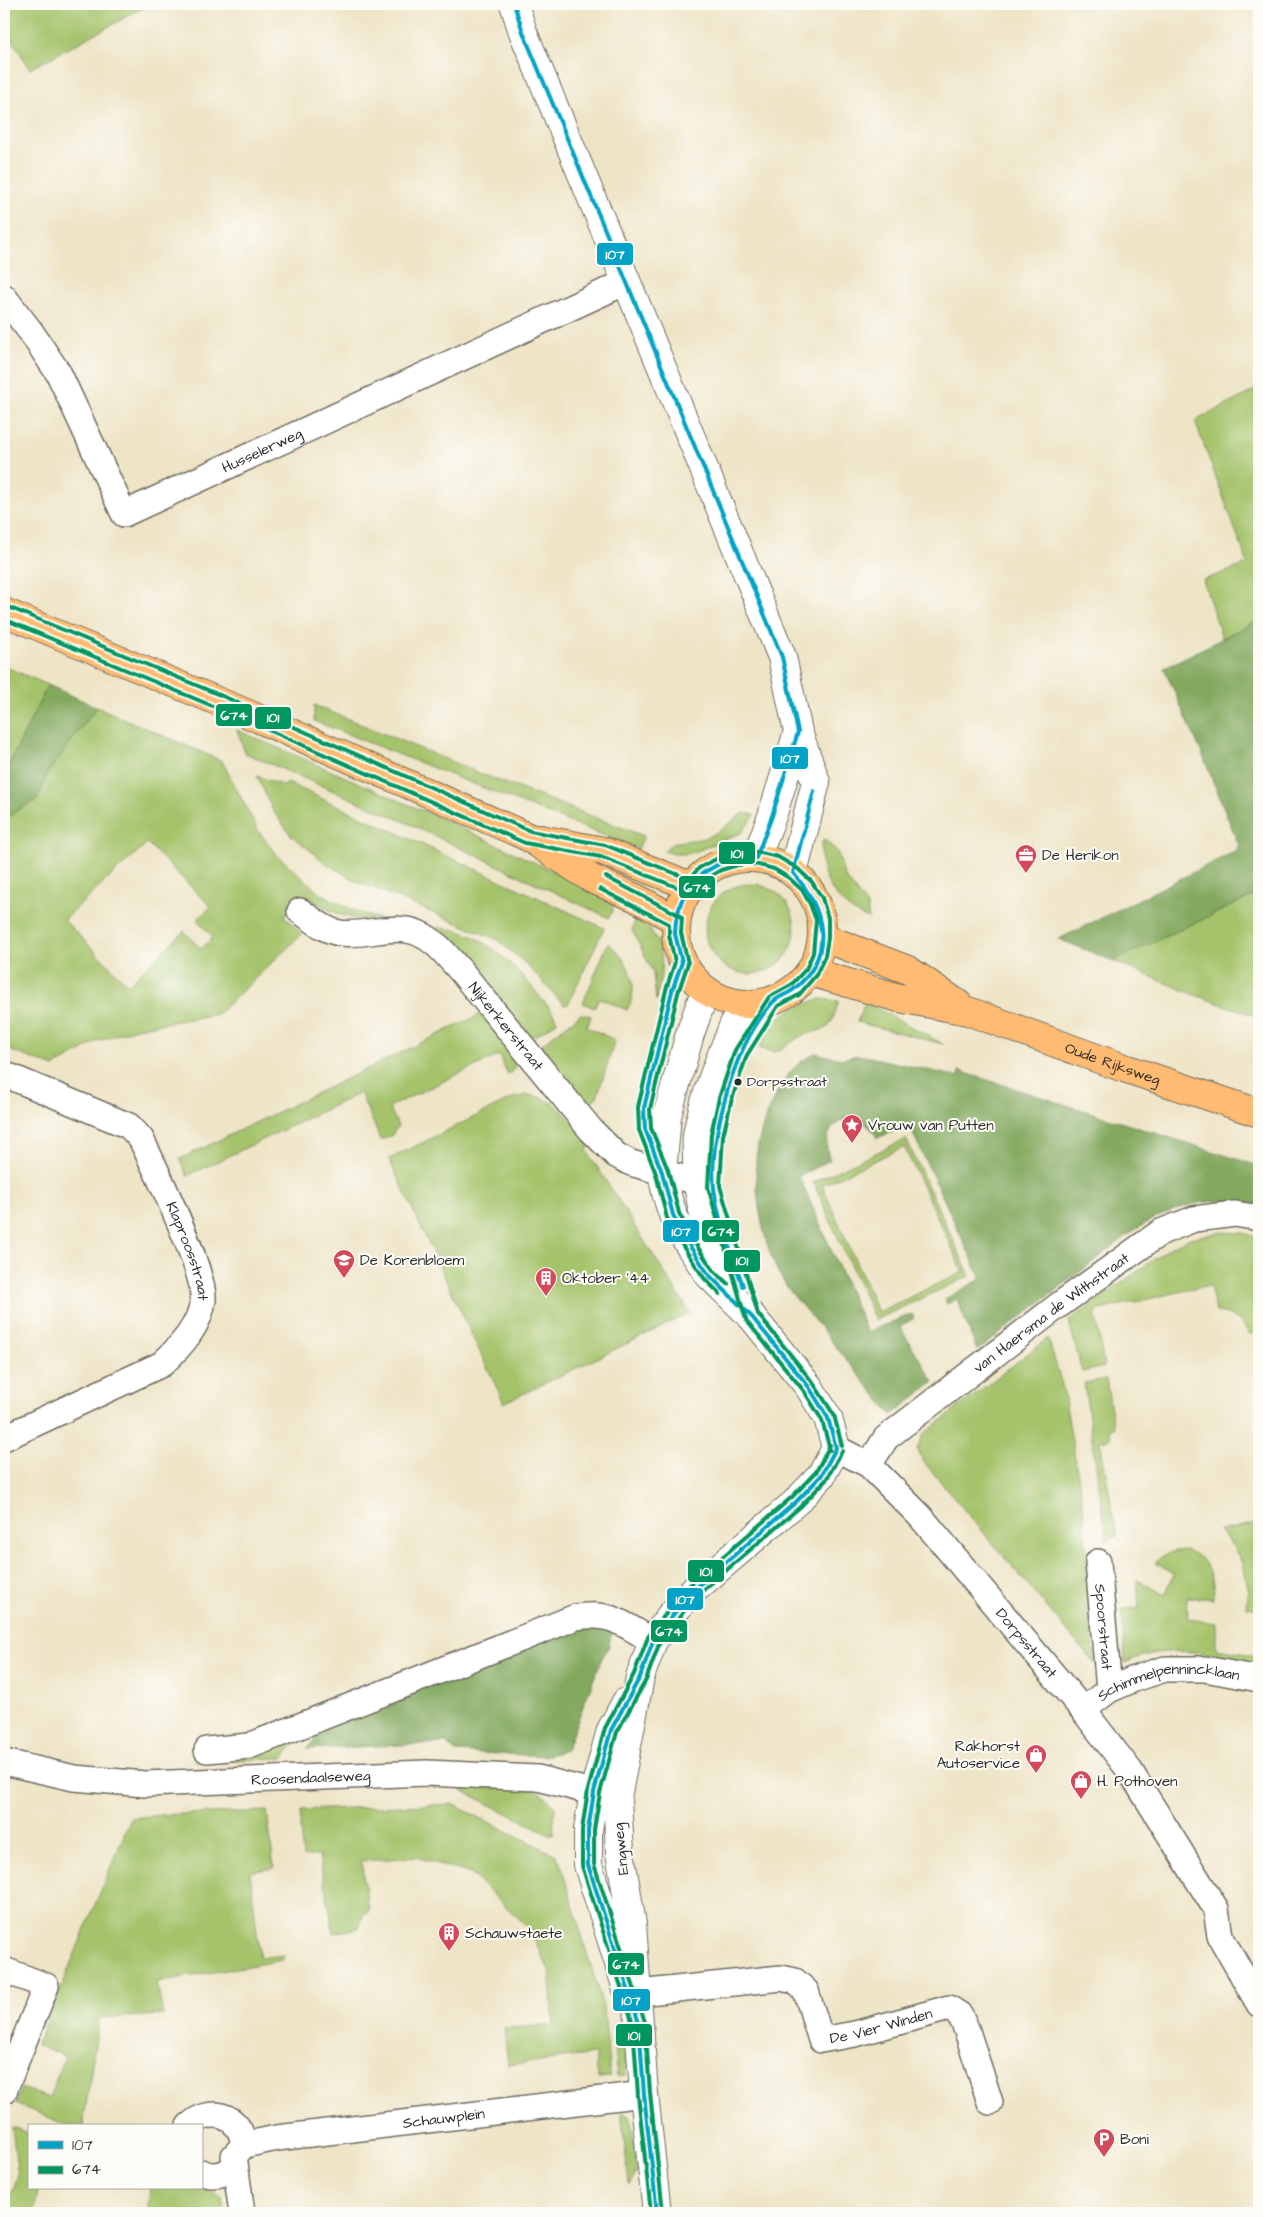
<svg xmlns="http://www.w3.org/2000/svg" width="1263" height="2217" font-family="'Architects Daughter',sans-serif">
<style>
.green{fill:#a4c36b;stroke:#68774b;fill-rule:evenodd}
.forest{fill:#83a95f;stroke:#576a45}
.lines{fill:none;stroke-linecap:round;stroke-linejoin:round}
.minor-casing{stroke:#6f6c61;stroke-width:28}
.tertiary-casing{stroke:#6f6c61;stroke-width:30}
.primary-casing{stroke:#6f6c61;stroke-width:30}
.minor{stroke:#fff;stroke-width:25}
.tertiary{stroke:#fff;stroke-width:28}
.primary{stroke:#febb71;stroke-width:28}
.bus-1-casing{stroke:#fdfcf7;stroke-width:8}
.bus-2-casing{stroke:#fdfcf7;stroke-width:8}
.bus-3-casing{stroke:#fdfcf7;stroke-width:8}
.bus-1{stroke:#02a3c6;stroke-width:4}
.bus-2{stroke:#00965e;stroke-width:4}
.bus-3{stroke:#00965e;stroke-width:4}
.bus-dot{fill:#2b2b2b;stroke:#fdfcf7;stroke-width:2}
.labels{text-anchor:middle;dominant-baseline:central;stroke-width:4;stroke-linejoin:round;paint-order:stroke}
.bus-label{font-size:14px;fill:#2b2b2b;stroke:#fdfcf7;text-anchor:start}
.street-label{font-size:15px;fill:#2b2b2b;stroke:#fdfcf7}
.poi-label{font-size:15px;fill:#2b2b2b;stroke:#fdfcf7;text-anchor:start}
.line-badge{stroke:#fdfcf7;stroke-width:2}
.badge-label{font-size:14px;text-anchor:middle;font-weight:bold;fill:#fff}
</style>
<rect width="100%" height="100%" fill="#fdfcf7"/>
<filter id="ink" filterUnits="userSpaceOnUse"><feTurbulence type="fractalNoise" baseFrequency=".02" numOctaves="2"/><feDisplacementMap in="SourceGraphic" scale="10" xChannelSelector="R" yChannelSelector="G"/><feConvolveMatrix kernelMatrix="1 2 1 2 8 2 1 2 1" color-interpolation-filters="sRGB"/></filter>
<filter id="wash" filterUnits="userSpaceOnUse"><feTurbulence type="fractalNoise" baseFrequency=".0096" numOctaves="4" result="noise"/><feDisplacementMap in="SourceGraphic" scale="20" xChannelSelector="R" yChannelSelector="G"/><feGaussianBlur stdDeviation="1.12" result="paint"/><feColorMatrix in="noise" values="0 0 0 0 0 0 0 0 0 0 0 0 0 0 0 0 0 1.4 0 .05"/><feComposite in="paint" operator="in"/></filter>
<g filter="url(#wash)">
<rect width="100%" height="100%" fill="#eee4c6"/>
<path class="green" d="M4 4H150L30 69 4 27Z
M1259 388V620L1222 638 1203 580 1248 564 1195 421Z
M4 666 48 685 4 775Z
M314 705 484 775 644 836 638 849 314 721Z
M97 707 222 761 259 832 279 857 320 893 352 910 379 919C353 924 325 909 304 895L284 916 302 934 218 1014 136 1028 98 1041 54 1067 4 1048V964L8 962 4 954V824L14 812 37 800 47 774ZM147 843 211 907 197 920 213 937 201 949 184 931 128 985 64 920Z
M237 730 449 822 616 901 609 918 401 820 245 753Z
M257 776 284 786 288 783 604 928 568 1004 564 1005 524 962 496 939 356 881 327 864 290 834 273 811Z
M744 813 755 815 741 833 702 849 688 854H673L664 851C673 838 693 842 707 837 722 832 731 820 744 813Z
M823 839 837 851 845 877 867 906 869 919C837 909 814 872 823 839Z
M705 929a45 45 0 1 1 90 0a45 45 0 1 1-90 0Z
M1259 893V1017L1195 995 1113 961Z
M636 917C668 941 664 965 656 1001L653 972 632 930Z
M436 928C478 927 512 963 537 993 544 1002 554 1011 557 1022L538 1034 530 1037Z
M608 943C629 959 641 987 627 1010L599 998 594 1008 583 1003Z
M820 999 839 1001 832 1021 827 1028 801 1036 778 1051 772 1052 759 1048C763 1041 765 1032 770 1026 782 1012 803 1004 820 999Z
M865 1002 943 1044 857 1022Z
M483 1013 515 1056C517 1065 515 1069 508 1075L499 1055 389 1107 398 1126 392 1135 381 1140 360 1093 187 1176 180 1159Z
M581 1014 591 1016 587 1027 615 1040 597 1097 587 1105 537 1048Z
M526 1095C557 1096 571 1121 590 1143L587 1151 690 1313 504 1403 389 1159 513 1098Z
M906 1139 970 1276 875 1320 813 1182ZM904 1147 963 1272 878 1312 822 1185Z
M1223 1232 1244 1233 1259 1238V1332L1249 1334C1242 1320 1232 1313 1216 1312L1210 1285 1095 1311 1104 1367 1082 1372 1069 1321 1171 1247 1190 1238Z
M1048 1338 1063 1388 1083 1505 1095 1664 923 1461 917 1449 924 1434Z
M1106 1379 1114 1428 1109 1429 1111 1439 1100 1441 1117 1536 1107 1541 1084 1383Z
M1259 1523V1609L1247 1607C1250 1576 1242 1553 1219 1531Z
M1185 1550C1209 1558 1214 1576 1214 1599L1187 1597 1188 1619 1216 1623V1649L1259 1656V1664C1215 1654 1167 1642 1125 1663L1122 1609 1139 1608 1137 1580 1165 1595 1174 1574 1155 1563C1164 1553 1172 1551 1185 1550Z
M302 1735 283 1758 197 1762 191 1748Z
M468 1787 536 1789 555 1806 553 1834H549L461 1790Z
M452 1804 556 1855 560 1862 604 2010 610 2077 598 2078 595 2054 508 2065 504 2028 554 2025 549 1971 530 1929 471 1874 416 1857 361 1861 369 1911 364 1913 359 1928 334 1933 319 1855 303 1857 300 1829 301 1810Z
M267 1811 274 1868 250 1872 260 1958 283 1955V1960L157 1982 163 2015 99 2018 83 2126H69L16 2104 21 2088 49 2098 65 2056 37 2045 131 1818 160 1815Z
M615 2023 625 2056 626 2075 617 2076 612 2026Z
M621 2112 629 2116 631 2121 637 2171 629 2185Z
M12 2127 29 2133V2188H39L34 2213H4L18 2176Z
M151 2188C174 2188 201 2185 222 2196L224 2213H147Z"/>
<path class="forest" d="M1259 620V893L1113 961 1059 939 1236 851 1239 846 1203 756 1164 668Z
M48 685 97 707 47 774 37 800 14 812 4 824V775Z
M815 1053 841 1059 858 1055 869 1057 959 1077V1071L1259 1166V1205C1210 1194 1175 1205 1133 1231L977 1351 957 1299 947 1304 945 1299 981 1279 909 1125 877 1138C858 1102 815 1122 830 1160L799 1176 867 1332 912 1314 914 1318 900 1327 934 1382 892 1415C868 1386 844 1357 820 1327 805 1309 787 1291 777 1270 763 1241 755 1194 756 1162 757 1133 775 1086 796 1066 802 1060 809 1057 815 1053Z
M588 1623 608 1630 611 1634 609 1646 602 1658 566 1750 546 1756 455 1752 446 1743 307 1749 327 1724Z"/>
</g>
<g filter="url(#ink)">
<g class="lines">
<g class="minor-casing">
<g id="minor">
<path id="s1" d="M4 297 31 332 59 374 124 514 626 282"/>
<path id="s2" d="M300 911C312 919 325 931 340 933 365 937 396 922 420 934 436 941 448 957 460 970L591 1130 616 1155 631 1163 697 1182"/>
<path id="s3" d="M4 1074 129 1126 141 1139C155 1168 206 1273 203 1300 200 1326 180 1347 162 1364L4 1438"/>
<path id="s4" d="M836 1448 869 1465 920 1516 1083 1710 1130 1771 1216 1909 1220 1936 1259 2004"/>
<path id="s5" d="M869 1465 886 1438 1059 1305 1161 1232 1194 1219 1235 1214 1259 1218"/>
<path id="s6" d="M1098 1562 1109 1690"/>
<path id="s7" d="M1083 1710 1109 1690 1134 1679 1165 1669H1205L1259 1679"/>
<path d="M207 1750 249 1746 576 1617C611 1611 624 1625 653 1641"/>
<path id="s8" d="M4 1762 74 1778 145 1784 426 1773 538 1778 614 1798"/>
<path d="M4 1970 46 1986 4 2091"/>
<path id="s9" d="M629 1994 781 1978 795 1981 806 1991 821 2040 855 2034 949 2008 960 2015 966 2028 990 2102"/>
<path d="M189 2126C210 2106 240 2114 244 2145"/>
<path d="M201 2172C213 2178 226 2174 235 2166"/>
<path id="s10" d="M242 2213 234 2156 244 2145 277 2138 644 2094"/>
</g>
</g>
<g class="tertiary-casing">
<path id="tertiary" d="M514 4 523 32 782 657 798 732 816 782 793 873
M756 858 772 816 798 732
M734 1285C712 1245 696 1205 697 1158 697 1151 696 1143 697 1135 705 1091 725 1047 742 1005
M626 1702 611 1730 594 1792 588 1830V1865L627 1989
M657 2213 644 2094 632 1924 620 1853 617 1798 640 1677 653 1641 671 1615 689 1594 796 1502 821 1476 836 1448 828 1418 809 1387 752 1317 709 1275 689 1245 673 1215 666 1193 662 1172 667 1116 690 1034 705 991"/>
</g>
<g class="primary-casing">
<g id="primary">
<path d="M4 612 248 714 528 837 592 879 636 898 676 920"/>
<path d="M540 839 603 851 690 886"/>
<circle cx="749" cy="931" r="73"/>
<path d="M822 937 908 970 958 1004"/>
<path id="s11" d="M811 972 899 998 968 1011 1121 1067 1259 1113"/>
</g>
</g>
<use href="#minor" class="minor"/>
<use href="#tertiary" class="tertiary"/>
<use href="#primary" class="primary"/>
<g class="bus-1-casing">
<path id="bus-1" d="M514 4 523 32 782 657 798 732 772 816 756 858 737 859 719 864 703 873 690 886 681 902 676 920 675 934 682 962 672 991 644 1108 645 1129 662 1172 673 1215 689 1245 709 1275 752 1317 809 1387 828 1418 836 1448
M743 1286C732 1254 718 1222 714 1188 710 1152 721 1110 732 1076 741 1050 754 1024 772 1003 778 996 787 995 794 989 836 955 825 908 793 873L814 791
M657 2213 644 2094 639 2023 588 1865V1830L594 1792 611 1730 640 1677 653 1641 689 1594 796 1502 821 1476 836 1448"/>
</g>
<g class="bus-2-casing">
<path id="bus-2" d="M4 619 246 720 525 843 601 857 689 892 693 891 707 878 721 870 738 865 755 864 774 869 789 878 802 890 810 904 816 920 813 953 806 969 791 985 769 997 735 1050 719 1098 711 1134 708 1187 746 1320 804 1391 822 1420 830 1450
M600 889 669 924V935L675 962 666 990 638 1107 639 1130 656 1174 667 1218 684 1248 704 1278 720 1294
M663 2212 650 2093 645 2022 594 1864V1830L600 1793 617 1732 646 1680 659 1644 694 1598 800 1507 826 1480 842 1451"/>
</g>
<g class="bus-3-casing">
<path id="bus-3" d="M6 606 251 708 530 831 605 845 689 879 699 868 716 859 735 853 756 852 778 857 797 868 812 882 822 898 828 918V938L825 956 816 975 799 995 778 1006 747 1055 731 1102 723 1136 720 1186 758 1314 814 1384 834 1415 842 1446
M606 877 679 915 682 918 681 933 688 963 678 993 650 1109 651 1128 668 1170 679 1213 694 1242 714 1271 728 1284
M651 2213 638 2095 633 2024 582 1866V1830L588 1790 605 1728 634 1674 648 1637 684 1590 792 1497 816 1472 830 1445"/>
</g>
<use href="#bus-1" class="bus-1"/>
<use href="#bus-2" class="bus-2"/>
<use href="#bus-3" class="bus-3"/>
</g>
</g>
<defs>
<g id="office-pin" transform="scale(1.125)"><path d="M0 17L-7.5 6A9.5 9.5 0 1 1 7.5 6Z" fill="#d1495b" stroke="#fdfcf7"/><path d="M-6-3h4V-5.5h4V-3h4V5H-6ZM-1-4.5V-3h2v-1.5ZM-6 0V1H6V0Z" fill="#fff"/></g>
<g id="sight-pin" transform="scale(1.125)"><path d="M0 17L-7.5 6A9.5 9.5 0 1 1 7.5 6Z" fill="#d1495b" stroke="#fdfcf7"/><path d="M0-6L1.8-2.2L6-1.7L2.9 1.2L3.7 5.4L0 3.3L-3.7 5.4L-2.9 1.2L-6-1.7L-1.8-2.2Z" fill="#fff"/></g>
<g id="school-pin" transform="scale(1.125)"><path d="M0 17L-7.5 6A9.5 9.5 0 1 1 7.5 6Z" fill="#d1495b" stroke="#fdfcf7"/><path d="M0-5L7-2L0 1L-7-2ZM-4 1L0 2.5L4 1V4Q0 6-4 4Z" fill="#fff"/></g>
<g id="building-pin" transform="scale(1.125)"><path d="M0 17L-7.5 6A9.5 9.5 0 1 1 7.5 6Z" fill="#d1495b" stroke="#fdfcf7"/><path d="M-4-6H4V6H1V3H-1V6H-4ZM-2.5-4.3h1.7v1.8h-1.7ZM.8-4.3h1.7v1.8H.8ZM-2.5-1h1.7V.8h-1.7ZM.8-1h1.7V.8H.8Z" fill="#fff"/></g>
<g id="shop-pin" transform="scale(1.125)"><path d="M0 17L-7.5 6A9.5 9.5 0 1 1 7.5 6Z" fill="#d1495b" stroke="#fdfcf7"/><path d="M-5-2.5h2.3a2.7 3.5 0 0 1 5.4 0H5L5.5 6h-11ZM-1.5-2.5h3a1.5 2.3 0 0 0-3 0Z" fill="#fff"/></g>
<g id="parking-pin" transform="scale(1.125)"><path d="M0 17L-7.5 6A9.5 9.5 0 1 1 7.5 6Z" fill="#d1495b" stroke="#fdfcf7"/><path d="M-3.5-5.5H1a3.5 3.5 0 0 1 0 7H-1V5.5H-3.5ZM-1-3.4V-.6H.8a1.4 1.4 0 0 0 0-2.8Z" fill="#fff"/></g>
</defs>
<g fill-rule="evenodd">
<use href="#office-pin" x="1026" y="855"/>
<use href="#sight-pin" x="852" y="1125"/>
<use href="#school-pin" x="344" y="1260"/>
<use href="#building-pin" x="546" y="1278"/>
<use href="#shop-pin" x="1036" y="1755"/>
<use href="#shop-pin" x="1081" y="1781"/>
<use href="#building-pin" x="449" y="1933"/>
<use href="#parking-pin" x="1104" y="2139"/>
</g>
<circle class="bus-dot" cx="738" cy="1082" r="4.5"/>
<g class="labels">
<g class="bus-label">
<text x="747" y="1082">Dorpsstraat</text>
</g>
<g class="street-label">
<text stroke="none"><textPath href="#s1" startOffset="401">Husselerweg</textPath></text>
<text stroke="none"><textPath href="#s2" startOffset="254">Nijkerkerstraat</textPath></text>
<text stroke="none"><textPath href="#s11" startOffset="316">Oude Rijksweg</textPath></text>
<text stroke="none"><textPath href="#s3" startOffset="275">Klaproosstraat</textPath></text>
<text stroke="none"><textPath href="#s5" startOffset="239">van Haersma de Withstraat</textPath></text>
<text stroke="none"><textPath href="#s6" startOffset="65">Spoorstraat</textPath></text>
<text stroke="none"><textPath href="#s4" startOffset="275">Dorpsstraat</textPath></text>
<text stroke="none"><textPath href="#s7" startOffset="94">Schimmelpennincklaan</textPath></text>
<text stroke="none"><textPath href="#s8" startOffset="309">Roosendaalseweg</textPath></text>
<text transform="translate(621 1849) rotate(-96)">Engweg</text>
<text stroke="none"><textPath href="#s9" startOffset="295">De Vier Winden</textPath></text>
<text stroke="none"><textPath href="#s10" startOffset="274">Schauwplein</textPath></text>
</g>
<g class="poi-label">
<text x="1042" y="855">De Herikon</text>
<text x="868" y="1125">Vrouw van Putten</text>
<text x="360" y="1260">De Korenbloem</text>
<text x="562" y="1278">Oktober '44</text>
<text x="1020" y="1746" text-anchor="end">Rakhorst<tspan x="1020" dy="17">Autoservice</tspan></text>
<text x="1097" y="1781">H. Pothoven</text>
<text x="465" y="1933">Schauwstaete</text>
<text x="1120" y="2139">Boni</text>
</g>
</g>
<g class="line-badge">
<rect x="596" y="242" width="38" height="24" rx="5" fill="#02a3c6"/>
<rect x="215" y="703" width="38" height="24" rx="5" fill="#00965e"/>
<rect x="254" y="706" width="38" height="24" rx="5" fill="#00965e"/>
<rect x="771" y="746" width="38" height="24" rx="5" fill="#02a3c6"/>
<rect x="718" y="841" width="38" height="24" rx="5" fill="#00965e"/>
<rect x="678" y="875" width="38" height="24" rx="5" fill="#00965e"/>
<rect x="662" y="1219" width="38" height="24" rx="5" fill="#02a3c6"/>
<rect x="701" y="1219" width="39" height="24" rx="5" fill="#00965e"/>
<rect x="723" y="1249" width="38" height="24" rx="5" fill="#00965e"/>
<rect x="687" y="1559" width="38" height="24" rx="5" fill="#00965e"/>
<rect x="666" y="1587" width="38" height="24" rx="5" fill="#02a3c6"/>
<rect x="650" y="1619" width="38" height="24" rx="5" fill="#00965e"/>
<rect x="607" y="1952" width="38" height="24" rx="5" fill="#00965e"/>
<rect x="612" y="1988" width="39" height="24" rx="5" fill="#02a3c6"/>
<rect x="615" y="2023" width="38" height="24" rx="5" fill="#00965e"/>
</g>
<g class="badge-label">
<text x="615" y="259">107</text>
<text x="234" y="720">674</text>
<text x="273" y="722">101</text>
<text x="790" y="763">107</text>
<text x="737" y="858">101</text>
<text x="697" y="892">674</text>
<text x="681" y="1236">107</text>
<text x="721" y="1236">674</text>
<text x="742" y="1265">101</text>
<text x="706" y="1576">101</text>
<text x="685" y="1604">107</text>
<text x="669" y="1636">674</text>
<text x="626" y="1969">674</text>
<text x="631" y="2005">107</text>
<text x="634" y="2040">101</text>
</g>
<rect width="1263" height="2217" fill="none" stroke="#fdfcf7" stroke-width="20"/>
<rect x="28" y="2124" width="175" height="65" fill="#fdfcf7" stroke="#a9a8a5"/>
<rect x="38" y="2141" width="25" height="8" fill="#02a3c6" stroke="#a9a8a5"/>
<text x="72" y="2150" font-size="15" fill="#2b2b2b">107</text>
<rect x="38" y="2166" width="25" height="8" fill="#00965e" stroke="#a9a8a5"/>
<text x="72" y="2174" font-size="15" fill="#2b2b2b">674</text>
</svg>
